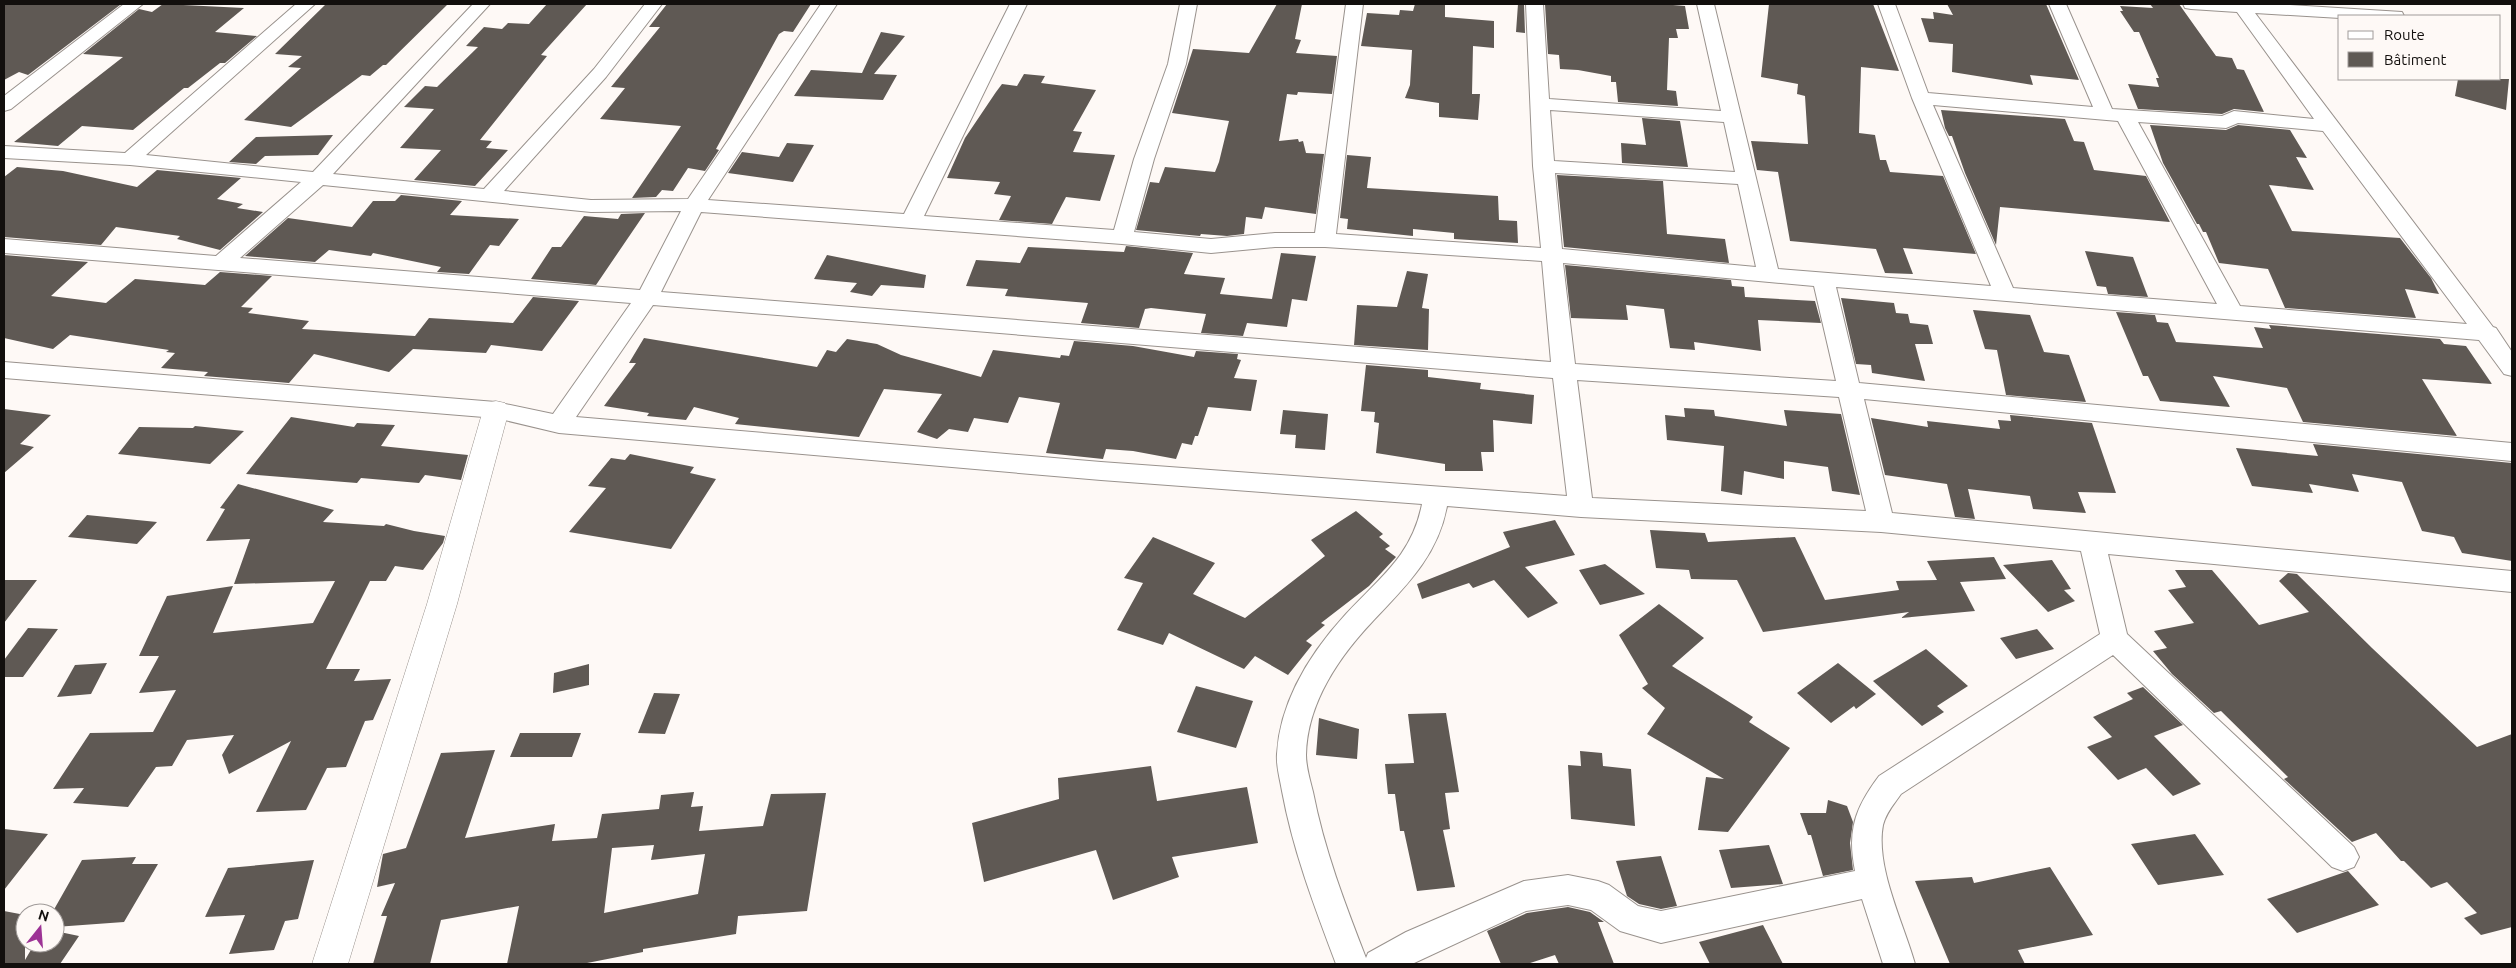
<svg xmlns="http://www.w3.org/2000/svg" width="2516" height="968" font-family="Ubuntu,sans-serif">
<style>
.building{fill:#5f5954;fill-rule:evenodd}
.lines{fill:none;stroke-linecap:round;stroke-linejoin:round}
.street-casing{stroke:#99928d;stroke-width:2}
.secondary-casing{stroke:#99928d;stroke-width:1}
.street{fill:#fff;fill-rule:evenodd}
.secondary{fill:#fff;fill-rule:evenodd}
</style>
<rect width="100%" height="100%" fill="#fef9f6"/>
<path class="building" d="M4 4H115L120 5 28 75 19 72 4 80Z
M163 4 244 8 215 32 257 36 225 63H220L188 88H184L133 130 82 126 58 146 14 142 123 57 83 54 139 9 152 12Z
M326 4H448L386 65H383L370 76 362 75 291 127 244 120 301 68 288 67 302 56 275 54Z
M547 4H587L541 55 547 56 480 140 492 141 486 148 508 150 475 186 414 180 441 150 400 148 434 109 404 107 425 86 437 87 478 47 466 46 484 27 502 29 508 23 529 24Z
M667 4H811L793 32 784 31 779 34 716 149 719 150 705 171 688 168 673 191 662 190 656 197 632 198 681 126 600 119 625 88 611 87 660 27H649Z
M1277 4H1302L1295 39 1301 40 1296 53 1337 56 1332 94 1298 92 1297 95 1287 94 1279 141 1298 139 1299 142 1303 141 1306 153 1324 154 1316 214 1265 207 1262 219 1246 217 1244 234 1227 236 1201 234 1200 236 1136 230 1150 182 1159 183 1165 167 1215 172 1219 162 1229 121 1172 113 1193 49 1249 53Z
M1415 4H1445V17L1494 21V48L1473 46 1472 94H1480L1478 120 1439 117V103L1405 98 1410 85 1412 50 1361 46 1367 13 1399 15 1400 10 1413 11Z
M1518 4H1524L1525 33 1516 32Z
M1545 4H1661L1685 6 1689 29H1676L1678 38H1669L1667 90 1676 91 1678 106 1618 102 1616 82H1611V76L1578 70 1560 69 1559 55 1548 54Z
M1769 4H1873L1899 71 1861 67 1859 133 1875 135 1880 160H1886L1890 172 1943 176 1976 254 1903 248 1913 274 1885 273 1876 249 1790 241 1778 172 1757 170 1751 141 1808 144 1805 96 1797 94 1798 84 1761 77Z
M1947 4H2046L2079 80 2030 75 2033 85 1952 72 1953 44 1929 42 1921 18 1934 19 1933 12 1953 15Z
M2150 4H2179L2216 56 2232 58 2237 69 2244 70 2264 112 2234 109 2222 114 2138 109 2128 84 2159 87 2156 78H2159L2139 32H2134L2120 11H2123L2120 6 2153 8Z
M881 32 905 36 874 74 897 75 883 100 794 96 811 70 862 73Z
M1024 74 1045 76 1041 83 1096 90 1073 131 1082 132 1073 152 1115 155 1100 201 1066 197 1052 224 999 220 1011 196 994 194 1000 182 947 178 965 138 996 92 1002 84 1017 86Z
M2458 79H2509L2506 110 2455 96Z
M1941 110 2065 119 2074 141 2084 142 2094 170 2146 176 2170 222 2000 207 1996 245 1965 173 1952 136H1949L1945 128Z
M1642 118 1680 121 1688 167 1622 163 1621 143 1646 145Z
M2150 125 2226 130 2238 125 2290 130 2307 158 2296 157 2314 190 2269 185 2292 231 2400 238 2431 278 2439 294 2405 289 2416 318 2285 308 2268 269 2219 263 2206 232H2203L2199 224H2197L2163 163Z
M333 135 318 155 265 156 256 164 229 162 256 137Z
M787 143 814 145 793 182 728 173 742 152 779 157Z
M1347 155 1371 157 1367 188 1498 196 1499 220 1517 221 1518 243 1454 239V233L1413 229V236L1347 229 1348 219 1340 218Z
M17 167 63 171 137 187 157 170 241 178 217 199 243 204 237 208 263 212 220 250 177 239 180 236 116 227 101 245 4 237V177Z
M1557 175 1663 181 1667 234 1725 239 1729 263 1564 247Z
M401 195 462 201 450 215 519 219 499 246 490 245 469 274 437 272 441 267 373 253 371 256 329 250 315 262 245 256 288 218 352 227 373 201H395Z
M645 213 596 285 531 279 552 247H561L584 216 618 219 621 214Z
M1126 246 1193 253 1184 274 1225 278 1220 294 1272 299 1281 253 1316 256 1307 301 1292 299 1287 327 1247 323 1243 336 1201 333 1206 314 1151 308 1145 309 1139 328 1081 323 1088 303 1005 296 1008 289 966 286 976 260 1020 263 1028 247 1124 252Z
M2085 251 2133 257 2148 297 2108 294 2106 287 2097 286Z
M4 255 88 262 51 296 106 303 135 279 205 285 220 272 272 276 241 307 253 308 248 313 309 321 302 329 415 336 429 318 513 323 533 297 579 301 542 351 491 345 486 353 413 349 389 372 314 354 289 383 204 376 208 372 161 368 175 353 166 352 169 350 70 335 53 349 4 338Z
M827 255 926 275 924 288 881 285 872 296 850 292 857 283 814 279Z
M1565 265 1731 280 1732 286 1744 287 1745 297 1815 301 1821 323 1758 320 1761 351 1694 342 1695 350 1670 348 1664 309 1626 305 1628 320 1571 318Z
M1407 271 1428 274 1422 308 1429 309 1428 350 1354 345 1357 305 1397 307Z
M1841 298 1894 303 1896 313 1908 314 1910 323 1928 325 1933 344H1915L1925 381 1872 373 1871 365 1856 364Z
M1973 310 2030 315 2044 352 2069 355 2086 402 2006 395 1997 350 1985 349Z
M2116 312 2155 315 2157 322 2168 323 2176 342 2263 348 2254 327 2271 329 2269 325 2440 339 2444 344 2466 346 2492 384 2422 379 2457 436 2303 422 2287 388 2213 376 2230 407 2160 401 2148 376H2143Z
M644 338 817 367 827 350 836 352 847 339 877 344 901 355 981 377 993 350 1060 358 1061 355 1069 356 1074 341 1133 346 1194 357 1196 351 1238 354 1237 359 1241 360 1234 378 1257 380 1251 411 1208 407 1198 436H1195L1192 445 1182 443 1176 459 1133 451 1106 449 1103 459 1046 453 1060 403 1019 397 1008 423 974 418 968 432 949 429 937 439 917 432 942 394 884 389 859 437 735 424 739 418 694 407 686 420 647 416 649 413 604 406 636 363H629Z
M1366 365 1428 370V377L1481 383 1480 389 1534 395 1532 424 1493 420 1494 452H1481L1483 471H1445V464L1376 453 1379 423 1374 422 1375 412 1361 411Z
M1684 408 1714 410 1715 416 1787 426 1784 410 1841 414 1860 495 1832 491 1828 467 1784 461V479L1744 471 1742 495 1721 491 1724 446 1667 440 1665 415 1685 417Z
M4 409 51 415 20 444 34 447 4 473Z
M1283 410 1328 414 1325 450 1295 448 1296 435 1280 434Z
M2010 415 2092 423 2116 493 2078 492 2086 513 2033 509 2030 496 1968 489 1975 519 1955 517 1947 484 1885 475 1871 418 1928 427 1927 421 2000 429 1998 420 2011 421Z
M291 417 354 427 357 423 395 425 381 446 468 455 461 480 425 475 419 483 361 478 357 483 246 474Z
M195 426 244 431 210 464 118 454 139 427 193 428Z
M2313 444 2512 463V561L2462 553 2454 537 2422 531 2402 482 2352 474 2359 492 2309 484 2313 493 2252 486 2236 448 2318 456Z
M630 454 694 467 690 473 716 479 671 549 569 532 606 488 588 486 611 458 625 460Z
M238 484 334 510 323 522 384 526 386 524 414 531 445 536 443 543 423 570 395 566 386 581H370L326 669H360L354 681 391 679 373 720 365 721 346 767 327 768 306 810 256 812 291 741 229 774 222 755 234 735 187 740 172 766 156 767 128 807 73 803 84 788 53 789 90 733 153 732 176 690 139 693 159 656H139L167 596 233 586 213 633 313 623 335 581 234 584 250 539 206 541 225 509 220 508Z
M1356 511 1383 534 1379 537 1390 546 1385 549 1396 557 1369 586 1321 623 1325 625 1306 641 1312 645 1288 675 1255 656 1244 669 1169 633 1163 645 1117 630 1143 583 1124 578 1153 537 1215 563 1193 594 1245 618 1325 556 1311 540Z
M87 515 157 522 137 544 68 537Z
M1555 520 1575 555 1525 567 1558 603 1528 618 1494 580 1473 588 1469 583 1422 599 1417 584 1510 547 1503 532Z
M1650 530 1705 533 1708 542 1795 537 1825 600 1899 590 1896 581 1937 580 1927 561 1994 557 2006 579 1960 582 1975 611 1901 618 1909 612 1763 632 1737 580 1691 579 1689 570 1656 568Z
M2052 560 2071 589 2064 590 2075 601 2048 612 2003 565Z
M1605 564 1645 594 1600 605 1579 570Z
M2175 570H2212L2259 625 2309 612 2279 581 2288 573 2297 574 2372 648 2477 747 2512 734V927L2481 935 2464 918 2477 913 2447 882 2431 888 2404 861H2401L2376 833 2352 842 2284 779 2288 777 2221 711 2214 713 2172 674 2153 651 2167 648 2154 631 2194 623 2168 590 2186 587Z
M4 580H37L4 623Z
M1659 604 1704 638 1672 666 1753 717 1749 722 1790 748 1728 832 1698 830 1706 777 1724 779 1647 734 1665 708 1642 688 1648 684 1619 635Z
M28 628 58 629 23 677H4V660Z
M2037 629 2054 649 2016 659 2000 638Z
M1926 649 1968 686 1937 706 1944 712 1922 726 1873 681Z
M107 663 91 694 57 697 75 665Z
M1838 663 1876 694 1856 709 1854 706 1831 723 1797 693Z
M589 664V685L553 693 554 673Z
M1196 686 1253 701 1236 748 1177 732Z
M2143 687 2183 725 2154 736 2201 784 2173 796 2146 768 2118 780 2087 747 2112 737 2093 717 2133 699 2127 693Z
M654 693 680 694 665 734 638 733Z
M1446 713 1459 792 1445 793 1450 829 1443 830 1455 887 1417 891 1404 831H1400L1395 794H1388L1385 764 1414 763 1408 714Z
M1319 718 1359 729 1357 759 1316 755Z
M520 733H581L572 757H510Z
M495 750 465 838 555 824 552 841 597 838 602 814 659 809 661 795 694 792 691 807 703 806 699 831 763 826 771 794 826 793 807 911 738 916 736 934 643 949V952L582 964H507L519 906 441 920 430 964H373L387 916H381L395 883 377 887 383 854 406 848 441 753ZM654 845 651 860 705 854 698 894 604 913 612 848Z
M1580 751 1602 753 1603 766 1631 769 1635 826 1571 819 1568 765 1581 766Z
M1151 766 1157 801 1247 787 1258 843 1172 857 1179 877 1113 900 1096 850 984 882 972 823 1059 799 1058 778Z
M1828 800 1847 806 1853 822 1850 843 1853 870 1823 876 1811 835H1808L1800 813H1826Z
M4 829 48 834 4 890Z
M2195 834 2224 875 2158 885 2131 844Z
M1769 845 1783 884 1731 888 1719 850Z
M1661 856 1677 906 1661 909 1639 904 1627 896 1616 861Z
M136 857 132 864H158L124 922 55 927V913H52L82 860Z
M314 860 298 919 285 921 274 950 229 954 245 915 205 917 228 868Z
M2050 867 2093 935 2018 950 2025 964H1950L1915 881 1972 877 1974 883Z
M2348 871 2379 905 2297 933 2267 899Z
M1568 907 1590 912 1604 922H1598L1614 964H1559L1555 955 1527 964H1501L1487 931 1527 913Z
M4 911 25 915V960L35 943H55V931L79 936 60 964H4Z
M1763 925 1783 964H1710L1699 942Z"/>
<g class="lines">
<g class="street-casing">
<path id="street" d="M124 4H143L11 109 4 111V96Z
M296 4H315L146 155 313 172 473 4H490L333 174 484 189 594 69 645 4H662L606 77 504 191 591 200 688 199 821 4H837L708 200 904 214 1010 4H1027L924 216 1114 230 1134 159 1168 64 1180 4H1197L1186 64 1154 159 1134 232 1211 239 1275 233H1315L1346 4H1363L1336 234 1541 248 1533 166 1526 4H1543L1549 99 1721 111 1697 4H1714L1778 269 1991 286 1912 98 1878 4H1895L1928 93 2093 107 2049 4H2066L2112 109 2222 116 2234 111 2314 119 2237 12 2191 9 2185 8 2183 4H2275L2402 12 2404 16 2340 18 2255 13 2493 327 2496 328 2512 352V376L2504 374 2479 340 1836 287 1859 383 2512 443V461L1864 399 1892 513 2512 571V592L2108 554 2127 634 2354 847 2359 857 2354 867 2343 871 2332 867 2113 655 1901 794C1894 804 1886 813 1883 825 1875 867 1904 924 1915 964H1883L1862 899 1661 943 1620 931 1591 910 1568 905 1526 911 1412 964H1336C1315 908 1293 851 1282 791 1280 779 1276 766 1277 754 1280 701 1311 652 1346 614 1379 578 1412 556 1422 504L1101 480 559 433 496 418 4 378V362L496 402 553 414 631 303 4 253V239L216 256 301 182 130 165 4 158V146L125 153ZM1933 105 2118 121 2217 304 2013 288ZM1550 110 1724 122 1735 172 1554 161ZM2138 122 2226 128 2238 123 2323 131 2467 324 2240 306ZM1555 173 1738 184 1756 267 1562 249ZM323 185 591 212 681 211 640 290 240 258ZM701 212 1122 244 1211 253 1275 247H1325L1542 261 1551 362 661 292ZM1563 263 1814 286 1836 381 1575 364ZM653 305 1553 378 1567 496 1101 462 576 417ZM1577 380 1839 397 1866 511 1592 498ZM1447 506 1581 517 1881 532 2081 551 2100 634 1879 776C1855 808 1847 830 1855 871L1661 911 1638 906 1609 885 1598 881 1568 875 1524 881 1406 932 1368 953 1366 958C1345 904 1324 849 1313 792 1310 780 1306 767 1306 755 1307 704 1338 658 1372 622 1405 587 1438 556 1447 506Z"/>
</g>
<g class="secondary-casing">
<path id="secondary" d="M496 401 505 403 509 410 457 604 348 964H312L427 604 483 410 487 403Z"/>
</g>
<use href="#street" class="street"/>
<use href="#secondary" class="secondary"/>
</g>
<rect width="2516" height="968" fill="none" stroke="#120f0d" stroke-width="10"/>
<rect x="2338" y="15" width="162" height="65" fill="#fef9f6" stroke="#a09b99"/>
<rect x="2348" y="31" width="25" height="8" fill="#ffffff" stroke="#a09b99"/>
<text x="2384" y="40" font-size="15" fill="#120f0d">Route</text>
<rect x="2348" y="52" width="25" height="15" fill="#5f5954" stroke="#a09b99"/>
<text x="2384" y="65" font-size="15" fill="#120f0d">Bâtiment</text>
<g transform="translate(40 928) rotate(17)"><circle r="24" fill="#fef9f6" stroke="#a09b99"/>
<path d="M0-4L9 19L0 12L-9 19Z" fill="#9d3395"/>
<text y="-8" font-size="14" font-weight="bold" text-anchor="middle" fill="#120f0d">N</text>
</g>
</svg>
